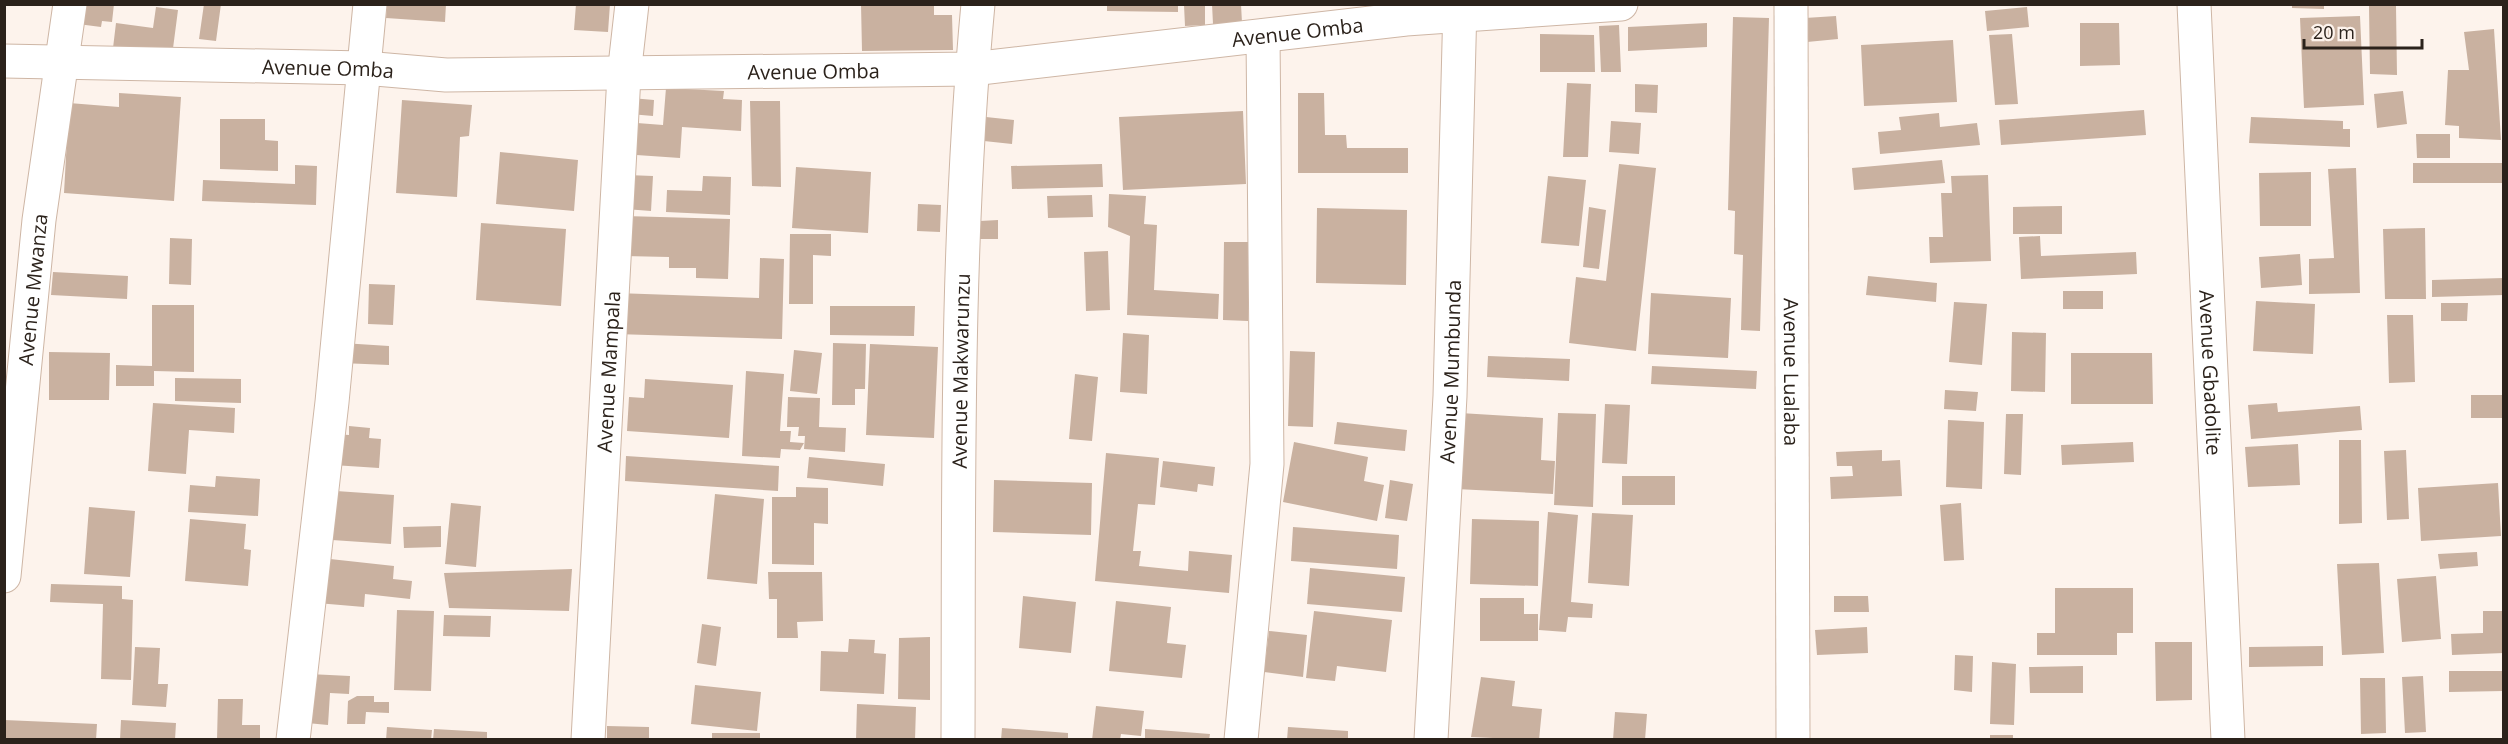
<svg xmlns="http://www.w3.org/2000/svg" width="2508" height="744" font-family="'Open Sans',sans-serif">
<style>
.building{fill:#c9b1a0}
.lines{fill:none;stroke-linecap:round;stroke-linejoin:round}
.minor-casing{stroke:#ceb6a5;stroke-width:35}
.minor{stroke:#fff;stroke-width:33}
.labels{text-anchor:middle;dominant-baseline:central;stroke-width:5;stroke-linejoin:round;paint-order:stroke}
.street-label{font-size:20px;fill:#2b221b;stroke:#fdf3ec}
</style>
<rect width="100%" height="100%" fill="#fdf3ec"/>
<path class="building" d="M80 4H114L112 22 102 21 101 27 78 24Z
M204 4H221L216 41 199 39Z
M387 4H446L445 22 386 18Z
M576 4H610L608 32 574 30Z
M861 4H934V15H952L953 50 862 51Z
M1107 4H1178V12L1107 11Z
M1212 4H1241L1242 23 1213 24Z
M2292 4H2324V9L2292 8Z
M1184 5H1205V25L1185 26Z
M2369 6H2396L2397 75 2370 74Z
M156 7 178 10 172 56 113 48 116 23 153 28Z
M2027 7 2029 27 1987 31 1985 11Z
M1836 16 1838 39 1807 42 1805 18Z
M2360 16 2364 105 2304 108 2300 18Z
M1733 17 1769 18 1760 331 1741 330 1743 255 1734 254 1735 211 1728 210Z
M1707 23V47L1628 51V27Z
M2080 23H2119L2120 65 2080 66Z
M1619 25 1621 72H1601L1599 26Z
M2494 29 2501 140 2459 138V126L2445 125 2448 70H2469L2464 32Z
M1540 34 1594 35 1595 72H1540Z
M2012 34 2018 104 1995 105 1989 35Z
M1953 40 1957 102 1864 106 1861 45Z
M1567 83 1591 84 1588 157H1563Z
M1635 84 1658 85 1657 113 1635 112Z
M666 88 724 91 723 99 742 100 741 131 682 127 680 158 622 154 624 122 663 125Z
M2403 91 2407 124 2377 128 2374 94Z
M119 93 181 97 174 201 64 193 69 103 119 107Z
M1298 93H1324L1325 135H1346L1347 148H1408V173H1298Z
M631 98 654 100 653 116 630 114Z
M402 100 472 105 469 136 460 137 457 197 396 193Z
M750 101H780L781 187 752 186Z
M2144 110 2146 135 2001 145 1999 120Z
M1243 111 1246 184 1123 190 1119 117Z
M1939 113 1940 127 1977 123 1980 145 1880 154 1878 132 1901 130 1899 117Z
M986 117 1014 120 1012 144 984 141Z
M2251 117 2343 121V129H2350V147L2249 143Z
M220 119H265V140L278 141V171L220 169Z
M1611 121 1641 123 1639 154 1609 152Z
M2416 134H2450V158H2417Z
M500 152 578 160 574 211 496 204Z
M1942 160 1945 183 1854 190 1852 168Z
M2413 163H2504V183H2413Z
M1102 164 1103 187 1012 189 1011 166Z
M1619 164 1656 168 1636 351 1569 343 1576 277 1606 281Z
M295 165 317 166 316 205 202 201 203 180 295 184Z
M796 167 871 172 868 233 792 228Z
M2356 168 2360 293 2309 294V259L2334 258 2328 169Z
M2311 172V226H2260L2259 173Z
M627 175 653 176 651 211 625 209Z
M1988 175 1991 261 1930 263 1929 237H1943L1941 193H1952L1951 176Z
M703 176 731 177 730 215 666 212 667 190 702 191Z
M1548 176 1586 180 1579 246 1541 243Z
M1109 194 1146 196 1144 224 1157 225 1154 290 1219 294 1218 319 1127 315 1130 236 1108 227Z
M1092 195 1093 217 1048 218 1047 196Z
M918 204 941 205 940 232 917 231Z
M2062 206V234H2013V207Z
M1589 207 1606 210 1599 269 1583 267Z
M1317 208 1407 210 1406 285 1316 283Z
M625 216 730 219 728 279 696 278V268H669V257L624 256Z
M998 220V239H980V221Z
M481 223 566 229 561 306 476 300Z
M2425 228 2426 299H2385L2383 229Z
M790 234H831V256L813 255V304H789Z
M2040 236 2041 256 2136 252 2137 274 2021 279 2019 237Z
M170 238 192 239 191 285 169 284Z
M1224 242H1249L1248 321 1223 320Z
M1108 251 1110 310 1086 311 1084 252Z
M2300 254 2302 285 2261 288 2259 257Z
M760 258 784 259 782 339 615 334 616 293 759 298Z
M53 272 128 276 127 299 51 295Z
M1868 276 1937 283 1936 302 1866 295Z
M2504 278V295L2432 297V280Z
M369 284 395 285 393 325 368 324Z
M2063 291H2103V309H2063Z
M1651 293 1731 298 1728 358 1648 354Z
M2256 301 2315 304 2313 354 2253 351Z
M1954 302 1987 304 1982 365 1949 362Z
M2441 303H2468L2467 321H2441Z
M152 305H194V372L154 371V386H116V365L152 366Z
M830 306H915L914 336 830 335Z
M2387 315H2413L2415 382 2389 383Z
M2012 332 2046 333 2045 392 2011 391Z
M1123 333 1149 335 1147 394 1120 392Z
M342 343 389 346V365L341 363Z
M833 343 866 344 865 389H855V405H832Z
M870 344 938 347 934 438 866 435Z
M794 350 822 353 817 394 790 391Z
M1290 351 1315 352 1313 427 1288 426Z
M49 352 110 353 109 400H49Z
M2071 353H2152L2153 404H2071Z
M1488 356 1570 359 1569 381 1487 377Z
M1652 366 1757 371 1756 389 1651 384Z
M746 371 784 374 780 431H791L790 442 804 443 800 450 781 449 780 458 742 456Z
M1075 374 1098 377 1092 441 1069 439Z
M175 378 241 379V403L175 401Z
M645 379 733 385 729 438 627 431 629 397 644 398Z
M1945 390 1978 392 1976 411 1944 409Z
M2471 395H2504V418H2471Z
M788 397 820 398 819 427 846 428 845 452 804 449 805 436H798L799 427H787Z
M153 403 235 408 234 433 189 430 186 474 148 471Z
M2277 403 2278 412 2360 406 2362 430 2251 439 2248 405Z
M1605 404 1630 405 1627 464 1602 463Z
M1460 413 1543 418 1541 460 1555 461 1553 494 1456 489Z
M1558 413 1596 414 1593 507 1554 505Z
M2006 414H2023L2021 475 2004 474Z
M1948 420 1984 422 1982 489 1946 487Z
M1337 422 1407 430 1405 451 1334 444Z
M349 426 370 428 369 438 381 439 379 468 333 465 336 434 349 435Z
M2339 440H2361L2362 523 2339 524Z
M1294 442 1368 457 1364 481 1384 485 1377 521 1283 502Z
M2133 442 2134 462 2062 465 2061 445Z
M2298 444 2300 485 2248 487 2245 447Z
M1882 450V461L1900 460 1902 496 1831 499 1830 477 1853 476 1852 466H1837L1836 452Z
M2406 450 2409 519 2387 520 2384 451Z
M1106 453 1159 458 1155 505 1138 504 1133 551H1141L1139 566 1188 571 1189 551 1232 555 1229 593 1095 581Z
M626 456 779 466 778 491 625 481Z
M809 457 885 464 883 486 807 478Z
M1163 461 1215 467 1213 486 1198 484 1197 492 1160 487Z
M216 476 260 479 258 516 188 512 190 485 215 487Z
M1622 476H1675V505H1622Z
M994 480 1092 483 1091 535 993 532Z
M1390 480 1413 484 1407 521 1385 518Z
M2498 483 2501 536 2421 541 2418 488Z
M796 487 828 488V524L814 523V565L772 564V497H796Z
M336 491 394 495 391 544 332 540Z
M715 494 764 499 757 584 707 579Z
M451 503 481 506 476 567 445 564Z
M1961 503 1964 560 1944 561 1940 505Z
M89 507 135 511 130 577 84 574Z
M1548 512 1578 515 1571 602 1593 604 1592 618 1568 617 1566 632 1539 630Z
M1592 513 1633 515 1629 586 1588 583Z
M190 519 246 524 244 549 251 550 248 586 185 581Z
M1472 519 1539 521 1538 586 1470 584Z
M441 526V547L404 548 403 527Z
M1293 527 1399 535 1397 569 1291 561Z
M2477 552 2478 566 2440 569 2438 554Z
M321 558 394 566 393 579 412 581 410 599 365 594 364 607 317 603Z
M2379 563 2384 653 2342 655 2337 564Z
M1310 568 1405 577 1402 612 1307 604Z
M572 569 569 611 449 608 444 573Z
M768 572H822L823 621 797 622 798 638H777V599H769Z
M2436 576 2441 639 2402 642 2397 579Z
M51 584 122 586V599L133 600 131 680 101 679 103 604 50 602Z
M2055 588H2133V633H2117V655H2037V633H2055Z
M1023 596 1076 602 1071 653 1019 648Z
M1834 596H1868L1869 612H1834Z
M1480 598H1524V614H1538V641H1480Z
M1116 601 1171 607 1167 643 1186 645 1182 678 1109 671Z
M397 610 434 611 431 691 394 690Z
M1314 611 1392 620 1386 672 1337 666 1335 681 1306 678Z
M2483 611H2504V653L2452 655 2451 634 2483 633Z
M444 615 491 616 490 637 443 636Z
M702 624 721 627 716 666 697 663Z
M1867 627 1868 653 1817 655 1815 630Z
M1269 631 1307 635 1303 677 1264 672Z
M930 637V700L898 699 899 638Z
M849 639 875 640 874 653 886 654 884 694 820 691 821 651 848 652Z
M2155 642H2192V700L2156 701Z
M2323 646V666L2249 667V647Z
M135 647 160 648 158 684H168L166 707 132 705Z
M1955 655 1973 656 1972 692 1954 690Z
M1992 662 2016 664 2014 725 1990 724Z
M2083 666V693H2030L2029 667Z
M2449 671H2504V691L2449 692Z
M309 674 350 676 349 694 330 693 328 725 307 723Z
M2423 676 2426 732 2405 733 2402 677Z
M1481 677 1515 681 1512 706 1542 709 1539 740 1471 737Z
M2360 678H2385L2386 733 2361 734Z
M695 685 761 692 757 731 691 724Z
M357 696H374V702H389V713L366 712 365 724H347L348 701Z
M218 699H243L242 725H260V740H217Z
M857 704 916 707 915 740H856Z
M1096 706 1144 711 1141 736 1121 734 1120 740H1092Z
M1615 712 1647 714 1645 740H1613Z
M4 720 97 724 96 740H4Z
M121 720 176 723 175 740H120Z
M607 726 649 727V740H607Z
M387 727 432 730 431 740H386Z
M1288 727 1348 731V740H1287Z
M1002 728 1068 733V740H1001Z
M434 729 487 732V740H433Z
M1145 729 1210 734 1209 740H1145Z
M712 733H760V740H712Z
M1990 735H2013V740H1990Z"/>
<g class="lines">
<g class="minor-casing">
<g id="minor">
<path id="s1" d="M1791 4 1793 740"/>
<path id="s2" d="M2194 4 2228 740"/>
<path id="s3" d="M4 61 364 68 446 75 972 69 1406 19 1621 4"/>
<path id="s4" d="M4 576 39 220 70 4"/>
<path d="M293 740 332 402 370 4"/>
<path id="s5" d="M588 740 624 75 632 4"/>
<path id="s6" d="M958 740C959 494 955 249 978 4"/>
<path d="M1241 740 1267 464 1263 36"/>
<path id="s7" d="M1431 740 1450 396 1460 4"/>
</g>
</g>
<use href="#minor" class="minor"/>
</g>
<g class="labels">
<g class="street-label">
<text stroke="none"><textPath href="#s3" startOffset="1296">Avenue Omba</textPath></text>
<text stroke="none"><textPath href="#s3" startOffset="324">Avenue Omba</textPath></text>
<text stroke="none"><textPath href="#s3" startOffset="810">Avenue Omba</textPath></text>
<text stroke="none"><textPath href="#s4" startOffset="288">Avenue Mwanza</textPath></text>
<text stroke="none"><textPath href="#s5" startOffset="369">Avenue Mampala</textPath></text>
<text stroke="none"><textPath href="#s6" startOffset="369">Avenue Makwarunzu</textPath></text>
<text stroke="none"><textPath href="#s7" startOffset="369">Avenue Mumbunda</textPath></text>
<text stroke="none"><textPath href="#s1" startOffset="368">Avenue Lualaba</textPath></text>
<text stroke="none"><textPath href="#s2" startOffset="369">Avenue Gbadolite</textPath></text>
</g>
</g>
<rect width="2508" height="744" fill="none" stroke="#2b221b" stroke-width="12"/>
<path d="M2304 39v9h118v-9" fill="none" stroke="#2b221b" stroke-width="3"/>
<text x="2313" y="39" font-size="18" fill="#2b221b" stroke="#fdf3ec" stroke-width="4.5" paint-order="stroke">20 m</text>
</svg>
